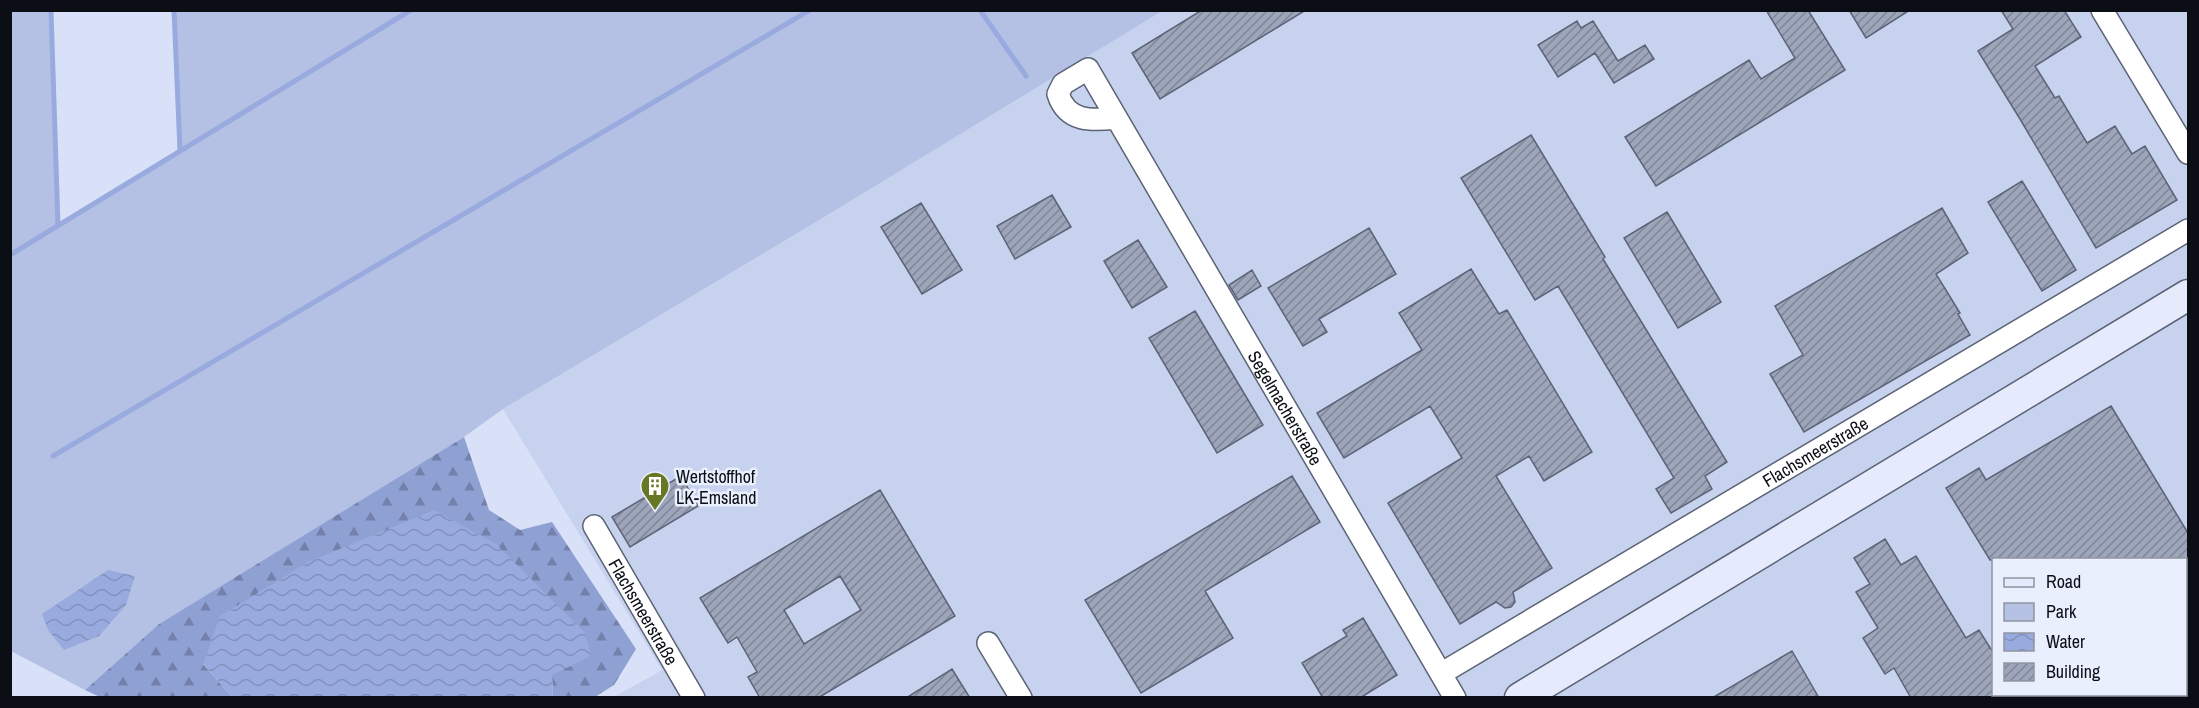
<svg xmlns="http://www.w3.org/2000/svg" width="2199" height="708" font-family="'Archivo Narrow',sans-serif">
<style>
.built{fill:#c7d2ee}
.green{fill:#b4c0e4}
.forest{fill:url(#forest-firs)}
.water{fill:url(#water-waves)}
.lines{fill:none;stroke-linecap:round;stroke-linejoin:round}
.stream{stroke:#99abde;stroke-width:5}
.building{fill:url(#building-hatch);stroke:#5c6376;stroke-width:1.5;fill-rule:evenodd}
.street-casing{stroke:#5c6376;stroke-width:24}
.secondary-casing{stroke:#5c6376;stroke-width:33}
.street{stroke:#fff;stroke-width:21}
.secondary{stroke:#e5ebfc;stroke-width:30}
.labels{text-anchor:middle;dominant-baseline:central;stroke-width:5;stroke-linejoin:round;paint-order:stroke}
.street-label{font-size:18px;fill:#0b0e15;stroke:#e9effd}
.poi-label{font-size:18px;fill:#0b0e15;stroke:#e9effd;text-anchor:start}
</style>
<defs>
<pattern id="forest-firs" width="22" height="20" patternUnits="userSpaceOnUse" patternTransform="scale(1.5)"><rect width="22" height="20" fill="#8fa0d3"/><path d="M5 1l3.5 6h-7zM16 11l3.5 6h-7z" fill="#7381aa"/></pattern>
<pattern id="water-waves" width="16" height="10" patternUnits="userSpaceOnUse" patternTransform="scale(1.5)"><rect width="16" height="10" fill="#99abde"/><path d="M0 5q4-4 8 0t8 0" fill="none" stroke="#8292be"/></pattern>
<pattern id="building-hatch" width="6" height="6" patternUnits="userSpaceOnUse" patternTransform="scale(1.5)"><rect width="6" height="6" fill="#9da5ba"/><path d="M-1 1l2-2M0 6l6-6M5 7l2-2" fill="none" stroke="#7e8596"/></pattern>
</defs>
<rect width="100%" height="100%" fill="#d9e1f8"/>
<path class="built" d="M1159 11H2188V687L2186 682V560H1994V694L2125 695 2119 698 614 697 662 670 503 409 816 222Z"/>
<path class="green" d="M11 11H51L58 225 180 151 175 11H1162L816 222 503 409 464 437 159 624 85 690 11 651V255L35 239 11 252Z"/>
<path class="forest" d="M464 437 489 510 520 530 552 522 636 649 614 685 595 697H553L552 675 203 664 232 697H100L85 690 159 624Z"/>
<path class="water" d="M434 510 496 544 585 633 591 656 552 675 553 697H232L203 664 220 616 308 562Z
M108 570 135 576 126 605 99 636 64 650 48 630 42 614Z"/>
<g class="lines">
<path class="stream" d="M51 10 58 226
M174 10 180 151
M980 10 1026 76
M10 255 411 10
M53 456 810 10"/>
</g>
<path class="building" d="M1202 10H1306L1160 99 1132 53Z
M1766 10H1808L1845 70 1656 186 1625 137 1749 60 1761 79 1795 58Z
M1849 10H1910L1866 38Z
M2001 10H2064L2081 37 2035 66 2055 98 2059 96 2087 143 2115 126 2132 154 2145 146 2177 200 2096 248 2020 119 1978 51 2013 29Z
M1577 21 1581 28 1593 21 1618 61 1645 45 1654 59 1614 83 1595 53 1558 77 1538 45Z
M1531 135 1605 257 1603 259 1727 462 1705 476 1712 489 1671 513 1656 489 1674 478 1558 286 1535 300 1461 178Z
M2022 181 2076 270 2042 291 1988 202Z
M1052 195 1071 227 1015 259 997 226Z
M921 203 962 270 922 294 881 227Z
M1942 208 1968 253 1936 274 1960 313 1958 314 1970 335 1804 432 1770 374 1803 355 1775 306Z
M1667 212 1721 302 1678 328 1624 238Z
M1369 228 1396 274 1319 319 1327 332 1303 346 1268 288Z
M1138 240 1167 287 1132 308 1104 261Z
M1471 269 1499 314 1507 310 1592 452 1544 481 1529 456 1496 476 1552 568 1513 592 1515 602 1511 607 1505 608 1496 602 1460 624 1388 503 1462 458 1430 406 1344 458 1317 413 1422 350 1399 313Z
M1252 270 1261 286 1238 300 1229 285Z
M1195 311 1263 425 1217 453 1149 338Z
M2111 406 2188 533V560H1990L1946 488 1979 468 1986 480Z
M681 476 698 506 630 547 612 517Z
M1292 476 1320 522 1205 591 1233 638 1141 693 1085 600Z
M880 490 955 616 818 698H760L748 677 757 672 737 637 728 643 700 598ZM840 576 861 610 804 644 784 610Z
M1885 539 1901 565 1916 556 1966 638 1979 630 1994 654V698H1911L1894 668 1885 674 1863 638 1878 628 1856 592 1870 584 1854 558Z
M1363 618 1397 675 1360 698H1323L1302 663 1347 636 1343 630Z
M1792 651 1819 698H1712Z
M952 669 970 698H906Z"/>
<g class="lines">
<g class="street-casing">
<g id="street">
<path d="M2102 10 2188 153"/>
<path id="s1" d="M1116 118C1091 121 1067 122 1058 94L1063 84 1088 69 1455 698"/>
<path id="s2" d="M594 526 694 698"/>
<path d="M988 643 1021 698"/>
<path id="s3" d="M1442 673 2188 230"/>
</g>
</g>
<g class="secondary-casing">
<path id="secondary" d="M1520 698 2188 295"/>
</g>
<use href="#street" class="street"/>
<use href="#secondary" class="secondary"/>
</g>
<defs>
<g id="building-pin" transform="scale(1.5)"><path d="M0 17L-7.5 6A9.5 9.5 0 1 1 7.5 6Z" fill="#677725" stroke="#e9effd"/><path d="M-4-6H4V6H1V3H-1V6H-4ZM-2.5-4.3h1.7v1.8h-1.7ZM.8-4.3h1.7v1.8H.8ZM-2.5-1h1.7V.8h-1.7ZM.8-1h1.7V.8H.8Z" fill="#fff"/></g>
</defs>
<g fill-rule="evenodd">
<use href="#building-pin" x="655" y="486"/>
</g>
<g class="labels">
<g class="street-label">
<text stroke="none"><textPath href="#s1" startOffset="502">Segelmacherstraße</textPath></text>
<text stroke="none"><textPath href="#s3" startOffset="434">Flachsmeerstraße</textPath></text>
<text stroke="none"><textPath href="#s2" startOffset="99">Flachsmeerstraße</textPath></text>
</g>
<g class="poi-label">
<text x="676" y="476">Wertstoffhof<tspan x="676" dy="21">LK-Emsland</tspan></text>
</g>
</g>
<rect width="2199" height="708" fill="none" stroke="#0b0e15" stroke-width="24"/>
<rect x="1992" y="558" width="195" height="138" fill="#e9effd" stroke="#9095a0" stroke-width="1.5"/>
<rect x="2004" y="578" width="30" height="9" fill="#e5ebfc" stroke="#9095a0" stroke-width="1.5"/>
<text x="2046" y="588" font-size="18" fill="#0b0e15">Road</text>
<rect x="2004" y="603" width="30" height="18" fill="#b4c0e4" stroke="#9095a0" stroke-width="1.5"/>
<text x="2046" y="618" font-size="18" fill="#0b0e15">Park</text>
<rect x="2004" y="633" width="30" height="18" fill="url(#water-waves)" stroke="#9095a0" stroke-width="1.5"/>
<text x="2046" y="648" font-size="18" fill="#0b0e15">Water</text>
<rect x="2004" y="663" width="30" height="18" fill="url(#building-hatch)" stroke="#9095a0" stroke-width="1.5"/>
<text x="2046" y="678" font-size="18" fill="#0b0e15">Building</text>
</svg>
